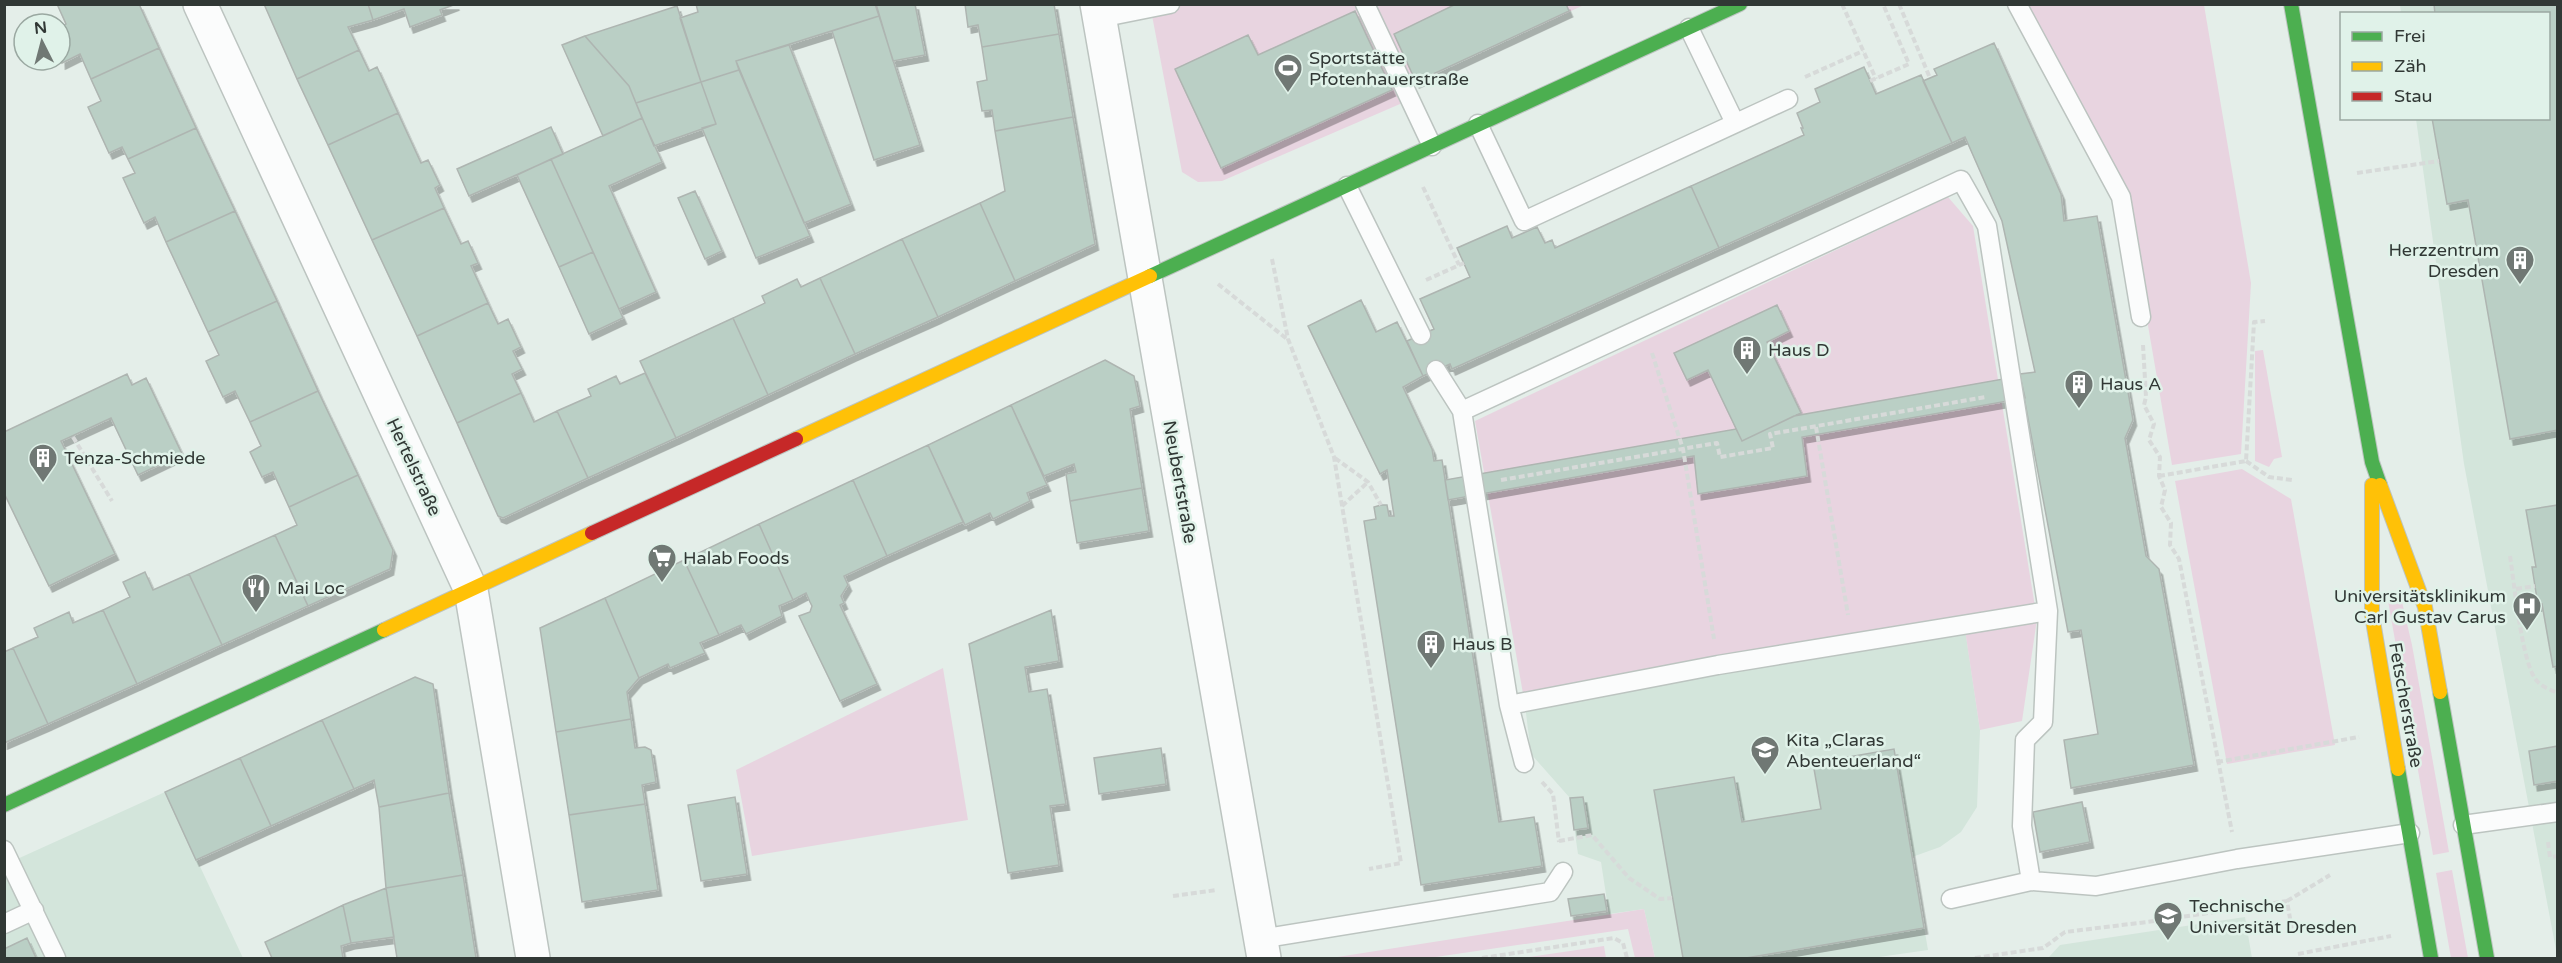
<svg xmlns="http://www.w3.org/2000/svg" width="2562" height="963" font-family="'Varela Round',sans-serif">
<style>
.built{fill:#d3e5db}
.green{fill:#e8d4e0}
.building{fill:#bacfc5;stroke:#aeb5b1;stroke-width:1.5;filter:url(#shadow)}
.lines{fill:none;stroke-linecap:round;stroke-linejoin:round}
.lane-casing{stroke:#bcc4c0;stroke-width:21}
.street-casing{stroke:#bcc4c0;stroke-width:36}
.fast-casing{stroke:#bcc4c0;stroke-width:16}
.slow-casing{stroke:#bcc4c0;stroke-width:16}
.jam-casing{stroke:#bcc4c0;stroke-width:16}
.path{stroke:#d7dad9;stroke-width:4;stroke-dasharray:6 3;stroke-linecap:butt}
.lane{stroke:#fbfcfc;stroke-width:18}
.street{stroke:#fbfcfc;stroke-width:33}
.fast{stroke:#4caf50;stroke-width:14}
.slow{stroke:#ffc107;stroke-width:14}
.jam{stroke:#c62828;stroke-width:14}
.labels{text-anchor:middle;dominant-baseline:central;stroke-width:5;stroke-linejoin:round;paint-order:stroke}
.poi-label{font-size:18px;fill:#313835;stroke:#e0f2e9;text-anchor:start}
.street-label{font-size:18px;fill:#313835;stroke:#e0f2e9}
</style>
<defs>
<filter id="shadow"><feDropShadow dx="3.5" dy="6" stdDeviation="0" flood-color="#0004"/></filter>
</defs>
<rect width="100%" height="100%" fill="#e4eee9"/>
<path class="built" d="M2400 5H2557V955L2464 464 2416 119 2548 118V14L2401 13Z
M1965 629 1980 730 1977 807 1961 832 1940 847 1912 857 1928 950 1872 958H1655L1644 909 1609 914 1601 862 1578 854 1570 798 1531 754 1525 705Z
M165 792 243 958H5L4 865Z
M2245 917 2252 958H2039L2049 957 2060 945Z"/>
<path class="green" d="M1150 5H1584L1416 82 1400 104 1222 181 1198 182 1182 172Z
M2024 5H2204L2251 283 2241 454 2172 465 2124 186Z
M1948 197 1973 226 2037 619 2022 721 1980 730 1965 630 1525 705 1475 421Z
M2263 350 2282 457 2274 459 2269 467 2255 461V351Z
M2242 469 2291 499 2335 745 2227 764 2175 481Z
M2391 592H2397L2402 602 2412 645 2449 852 2433 855 2387 595Z
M943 668 968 820 752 856 736 770Z
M2452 870 2468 958H2451L2436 873Z
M1644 909 1655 958H1635L1628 929 1429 958H1331Z
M1604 946 1606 958H1522Z"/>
<path class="building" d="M57 4H139L159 48 91 79 80 54 62 63 60 27 66 24Z
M264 4H368L373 20 348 27 359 50 297 79Z
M368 4H456L440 10 442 15 410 27 404 9 373 20Z
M696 4H875L879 16 736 61 739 70 701 82 680 18 698 12Z
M876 4H915L925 55 893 61Z
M965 4H1054L1059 34 982 47 978 25 968 27Z
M1566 4 1569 11 1416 82 1394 34 1456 4Z
M2434 4H2558V430L2510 439 2468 200 2447 204 2432 118H2548V14H2435Z
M677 6 701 82 636 103 629 86 585 36Z
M1355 11 1392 90 1221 168 1175 69 1248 35 1258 55Z
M879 16 920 145 874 160 832 31Z
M1059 34 1073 117 995 131 992 110 982 111 977 82 987 80 982 47Z
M585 36 629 86 642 118 603 136 562 45Z
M1994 43 2061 194 2064 221 2097 216 2133 420 2125 438 2146 556 2159 569 2194 765 2071 788 2064 740 2098 734 2081 630 2068 632 2020 376V374L2035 372 2002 221 1965 137 1952 143 1923 81 1937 75 1934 69Z
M789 45 851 204 804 223 736 61Z
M159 48 196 128 128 159 122 147 109 153 88 107 101 101 91 79Z
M359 50 369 71 377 67 398 113 328 145 297 79Z
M1864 67 1876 94 1921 75 1952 143 1719 248 1691 186 1804 135 1801 128H1803L1797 113 1820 102 1815 89Z
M739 70 810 236 756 258 702 128 716 124 701 82Z
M701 82 716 124 654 146 636 103Z
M398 113 421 163 428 160 440 185 435 188 444 208 372 240 328 145Z
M1073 117 1095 244 1015 281 980 203 1005 191 995 131Z
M642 118 662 162 609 186 656 292 619 309 551 159Z
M551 127 563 154 469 196 457 169Z
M196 128 235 211 166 242 155 217 144 223 123 178 135 173 128 159Z
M551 159 593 252 559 267 517 175Z
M1691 186 1719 248 1452 369 1450 364 1423 376 1407 341 1434 329 1420 299 1470 277 1457 248 1507 226 1512 238 1537 227 1545 243 1552 240 1555 248Z
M695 191 722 251 705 259 678 198Z
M980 203 1015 281 938 317 902 239Z
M444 208 461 244 468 241 478 263 471 266 488 303 417 336 372 240Z
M235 211 277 301 208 332 166 242Z
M902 239 938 317 855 354 820 278Z
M593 252 623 318 589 334 559 267Z
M820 278 855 354 768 395 733 318 765 303 762 296 797 279 801 287Z
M1361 300 1376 332 1397 322 1423 376 1403 387 1432 449 1434 461 1442 460 1499 822 1534 817 1542 866 1421 885 1364 521 1376 519 1374 507 1381 505H1387L1389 516H1394L1387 470 1380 474 1308 326Z
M277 301 318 391 250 422 235 391 223 397 206 361 219 355 208 332Z
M488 303 498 324 508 319 521 347 513 351 522 369 512 374 521 393 457 423 417 336Z
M1777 305 1789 331 1767 342 1801 413 1742 441 1708 370 1687 380 1674 353Z
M733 318 768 395 676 438 640 361Z
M1105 360 1134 376 1140 406 1130 409 1142 488 1070 501 1066 474 1076 472 1074 464 1044 476 1011 405Z
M645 373 676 438 588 478 557 411 591 396 588 389 616 376 620 384Z
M127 374 132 385 146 378 182 454 138 475 111 418 61 441 115 554 49 586 4 493V432Z
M2020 376 2025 398 1802 437 1807 476 1698 494 1694 456 1448 500 1445 480 1736 429 1742 441 1794 416Z
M318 391 358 475 289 507 273 472 262 477 250 452 261 446 250 422Z
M521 393 534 422 557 411 588 478 503 518 498 516 457 423Z
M1011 405 1047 485 1027 493 1030 501 993 519 990 513 965 525 928 445Z
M928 445 963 522 887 556 853 480Z
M358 475 393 550 390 569 308 606 275 535 297 525 289 507Z
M853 480 887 556 844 576 848 585 841 596 844 603 840 605 877 684 840 701 799 616 810 612 812 606 810 602 806 593 793 600 759 524Z
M1142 488 1149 531 1077 543 1070 501Z
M2558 505V666L2553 667 2542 604 2538 605 2532 567H2536L2526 510Z
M759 524 793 600 779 606 782 616 746 634 741 625 719 635 684 560Z
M275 535 308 606 222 645 189 574Z
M684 560 719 635 700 643 705 653 670 668 668 664 639 678 605 598Z
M145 572 153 590 189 574 222 645 137 684 103 610 130 597 123 582Z
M605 598 639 678 627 692 631 719 556 732 540 628Z
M103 610 137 684 48 724 13 648 38 637 34 628 69 612 73 623Z
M1051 610 1059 661 1025 667 1029 692 1047 689 1066 804 1050 806 1059 865 1008 873 969 644Z
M13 648 48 724 4 743V652Z
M415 677 433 684 449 793 379 807 374 780 354 789 322 720Z
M631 719 635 748 645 747 651 750 656 782 642 785 645 804 569 815 556 732Z
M322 720 354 789 271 826 240 758Z
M2558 746V781L2534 785 2529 751Z
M1161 748 1166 784 1099 794 1094 758Z
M1894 749 1924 928 1746 958H1683L1654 790 1734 777 1742 822 1821 809 1813 763Z
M240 758 271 826 196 860 165 792Z
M449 793 463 875 386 888 379 807Z
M735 797 747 874 701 881 688 805Z
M1583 797 1588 828 1574 830 1570 798Z
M2082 802 2090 842 2040 852 2033 812Z
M645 804 658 890 582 902 569 815Z
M463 875 476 958H397L386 888Z
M386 888 394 937 351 943 343 905Z
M1604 894 1607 911 1571 916 1568 899Z
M343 905 351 943 341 946 343 958H272L265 942Z
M27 938 36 958H4V949Z"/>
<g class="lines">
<g class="lane-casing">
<path id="lane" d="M1365 4 1432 146
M2017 4 2121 197 2141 317
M1100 18 1170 4
M1689 28 1735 123
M1478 124 1524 221 1788 99
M1347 186 1421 335
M1436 370 1462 411
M1509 705 1718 665 2048 611
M1524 763 1509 705 1462 411 1961 180 1987 226 2048 611 2043 722 2025 740 2022 826 2031 881 2096 886 2237 859 2410 833
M2463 825 2558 812
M4 850 56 958
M1951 899 2031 881
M4 924 34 910
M1260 939 1550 892 1563 872"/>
</g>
<g class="street-casing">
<path id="street" d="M200 4 471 590 533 958
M1097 4 1264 958"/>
</g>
<g class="fast-casing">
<path id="fast" d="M2291 4 2372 462 2380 485
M1150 276 1740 4
M2440 692 2487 958
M2398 769 2431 958
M4 805 384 630"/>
</g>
<g class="slow-casing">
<path id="slow" d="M796 439 1150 276
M2372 485V615L2398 769
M2380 485 2425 607 2440 692
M384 630 592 533"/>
</g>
<g class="jam-casing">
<path id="jam" d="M592 533 796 439"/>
</g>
<path class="path" d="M1842 4 1876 79
M1899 4 1930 78
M1805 77 1863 51
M1870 81 1909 64 1883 4
M2357 173 2439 161
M1423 187 1459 265
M1272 259 1288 339 1334 457 1401 863 1369 869
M1426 280 1464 263
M1218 284 1287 339
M2143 345 2146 397 2144 405 2154 424 2149 440 2160 457 2159 476 2165 490 2161 507 2171 523 2170 545 2179 559 2232 832
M1652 353 1683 449 1714 639
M1816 427 1848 615
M73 437 112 501
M1335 458 1368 482 1381 505
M2246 461 2269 477 2292 480
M2159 476 2246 461 2254 322 2265 321
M1501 480 1717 443 1720 457 1773 448 1770 434 1986 397
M1342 506 1368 482
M2510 556C2514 581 2522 666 2537 681 2542 687 2551 690 2558 693
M2516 589 2535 586
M2217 762 2359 737
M1542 782 1553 794 1559 842
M1559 841 1592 835 1629 878 1660 899 1672 898
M2548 842 2550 857 2558 856
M1173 896 1217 890
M2287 901 2330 875
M2298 954 2391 936
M1482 958 1614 938 1623 943 1627 958
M1975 958 2043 948 2065 932 2155 921 2287 901 2292 930"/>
<use href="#lane" class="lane"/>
<use href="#street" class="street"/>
<use href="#fast" class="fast"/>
<use href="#slow" class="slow"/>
<use href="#jam" class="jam"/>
</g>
<defs>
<g id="stadium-pin" transform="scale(1.5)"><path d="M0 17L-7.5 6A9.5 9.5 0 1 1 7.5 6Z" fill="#707874" stroke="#e0f2e9"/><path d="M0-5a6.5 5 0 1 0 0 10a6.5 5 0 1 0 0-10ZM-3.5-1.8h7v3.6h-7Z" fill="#fff"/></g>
<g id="building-pin" transform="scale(1.5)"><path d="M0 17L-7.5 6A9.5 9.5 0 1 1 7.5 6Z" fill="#707874" stroke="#e0f2e9"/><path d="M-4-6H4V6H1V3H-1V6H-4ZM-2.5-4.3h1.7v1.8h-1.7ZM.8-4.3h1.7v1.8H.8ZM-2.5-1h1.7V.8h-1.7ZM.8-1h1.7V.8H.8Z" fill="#fff"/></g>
<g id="supermarket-pin" transform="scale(1.5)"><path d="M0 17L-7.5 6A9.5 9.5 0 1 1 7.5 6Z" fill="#707874" stroke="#e0f2e9"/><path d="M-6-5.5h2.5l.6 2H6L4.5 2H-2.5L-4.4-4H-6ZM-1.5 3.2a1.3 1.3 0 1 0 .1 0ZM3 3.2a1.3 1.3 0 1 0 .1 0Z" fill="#fff"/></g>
<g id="restaurant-pin" transform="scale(1.5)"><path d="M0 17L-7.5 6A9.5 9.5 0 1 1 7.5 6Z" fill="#707874" stroke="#e0f2e9"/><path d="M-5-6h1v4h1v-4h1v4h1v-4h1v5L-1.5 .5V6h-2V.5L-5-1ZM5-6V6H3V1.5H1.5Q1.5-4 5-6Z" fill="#fff"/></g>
<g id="hospital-pin" transform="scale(1.5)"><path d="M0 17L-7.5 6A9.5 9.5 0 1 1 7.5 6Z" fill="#707874" stroke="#e0f2e9"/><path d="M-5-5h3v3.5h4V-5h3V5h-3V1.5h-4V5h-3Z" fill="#fff"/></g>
<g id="school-pin" transform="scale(1.5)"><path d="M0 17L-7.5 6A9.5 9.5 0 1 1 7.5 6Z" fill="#707874" stroke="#e0f2e9"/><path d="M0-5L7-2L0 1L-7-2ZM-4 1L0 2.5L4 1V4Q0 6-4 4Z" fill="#fff"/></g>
<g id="university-pin" transform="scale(1.5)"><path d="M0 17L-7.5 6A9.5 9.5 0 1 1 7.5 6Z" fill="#707874" stroke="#e0f2e9"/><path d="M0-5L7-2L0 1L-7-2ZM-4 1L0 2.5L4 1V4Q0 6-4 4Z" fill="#fff"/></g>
</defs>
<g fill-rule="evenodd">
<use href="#stadium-pin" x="1288" y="68"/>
<use href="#building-pin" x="2520" y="260"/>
<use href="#building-pin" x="1747" y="350"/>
<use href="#building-pin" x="2079" y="384"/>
<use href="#building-pin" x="43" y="458"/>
<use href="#supermarket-pin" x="662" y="558"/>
<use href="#restaurant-pin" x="256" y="588"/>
<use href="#hospital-pin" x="2527" y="606"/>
<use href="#building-pin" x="1431" y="644"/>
<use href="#school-pin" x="1765" y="750"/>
<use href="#university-pin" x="2168" y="916"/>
</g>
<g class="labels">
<g class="poi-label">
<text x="1309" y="58">Sportstätte<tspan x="1309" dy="21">Pfotenhauerstraße</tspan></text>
<text x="2499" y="250" text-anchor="end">Herzzentrum<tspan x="2499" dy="21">Dresden</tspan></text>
<text x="1768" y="350">Haus D</text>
<text x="2100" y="384">Haus A</text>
<text x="64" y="458">Tenza-Schmiede</text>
<text x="683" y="558">Halab Foods</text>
<text x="277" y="588">Mai Loc</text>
<text x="2506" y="596" text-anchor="end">Universitätsklinikum<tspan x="2506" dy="21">Carl Gustav Carus</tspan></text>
<text x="1452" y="644">Haus B</text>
<text x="1786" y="740">Kita „Claras<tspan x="1786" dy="21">Abenteuerland“</tspan></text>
<text x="2189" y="906">Technische<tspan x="2189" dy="21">Universität Dresden</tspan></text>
</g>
<g class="street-label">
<text transform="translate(414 467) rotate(65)">Hertelstraße</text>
<text transform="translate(1180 482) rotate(80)">Neubertstraße</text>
<text transform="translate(2406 705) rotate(80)">Fetscherstraße</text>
</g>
</g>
<rect width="2562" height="963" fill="none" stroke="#313835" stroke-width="12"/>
<rect x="2340" y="12" width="210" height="108" fill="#e0f2e9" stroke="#9aa8a1" stroke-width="1.5"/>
<rect x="2352" y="32" width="30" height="9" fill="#4caf50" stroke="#9aa8a1" stroke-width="1.5"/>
<text x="2394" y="42" font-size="18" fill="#313835">Frei</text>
<rect x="2352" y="62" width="30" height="9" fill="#ffc107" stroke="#9aa8a1" stroke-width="1.5"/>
<text x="2394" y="72" font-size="18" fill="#313835">Zäh</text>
<rect x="2352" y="92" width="30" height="9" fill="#c62828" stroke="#9aa8a1" stroke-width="1.5"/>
<text x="2394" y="102" font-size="18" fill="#313835">Stau</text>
<g transform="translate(42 42) rotate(354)"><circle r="28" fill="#e0f2e9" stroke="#9aa8a1" stroke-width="1.5"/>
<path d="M0-4.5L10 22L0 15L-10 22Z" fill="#707874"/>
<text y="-9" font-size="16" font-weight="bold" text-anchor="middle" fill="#313835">N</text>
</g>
</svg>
